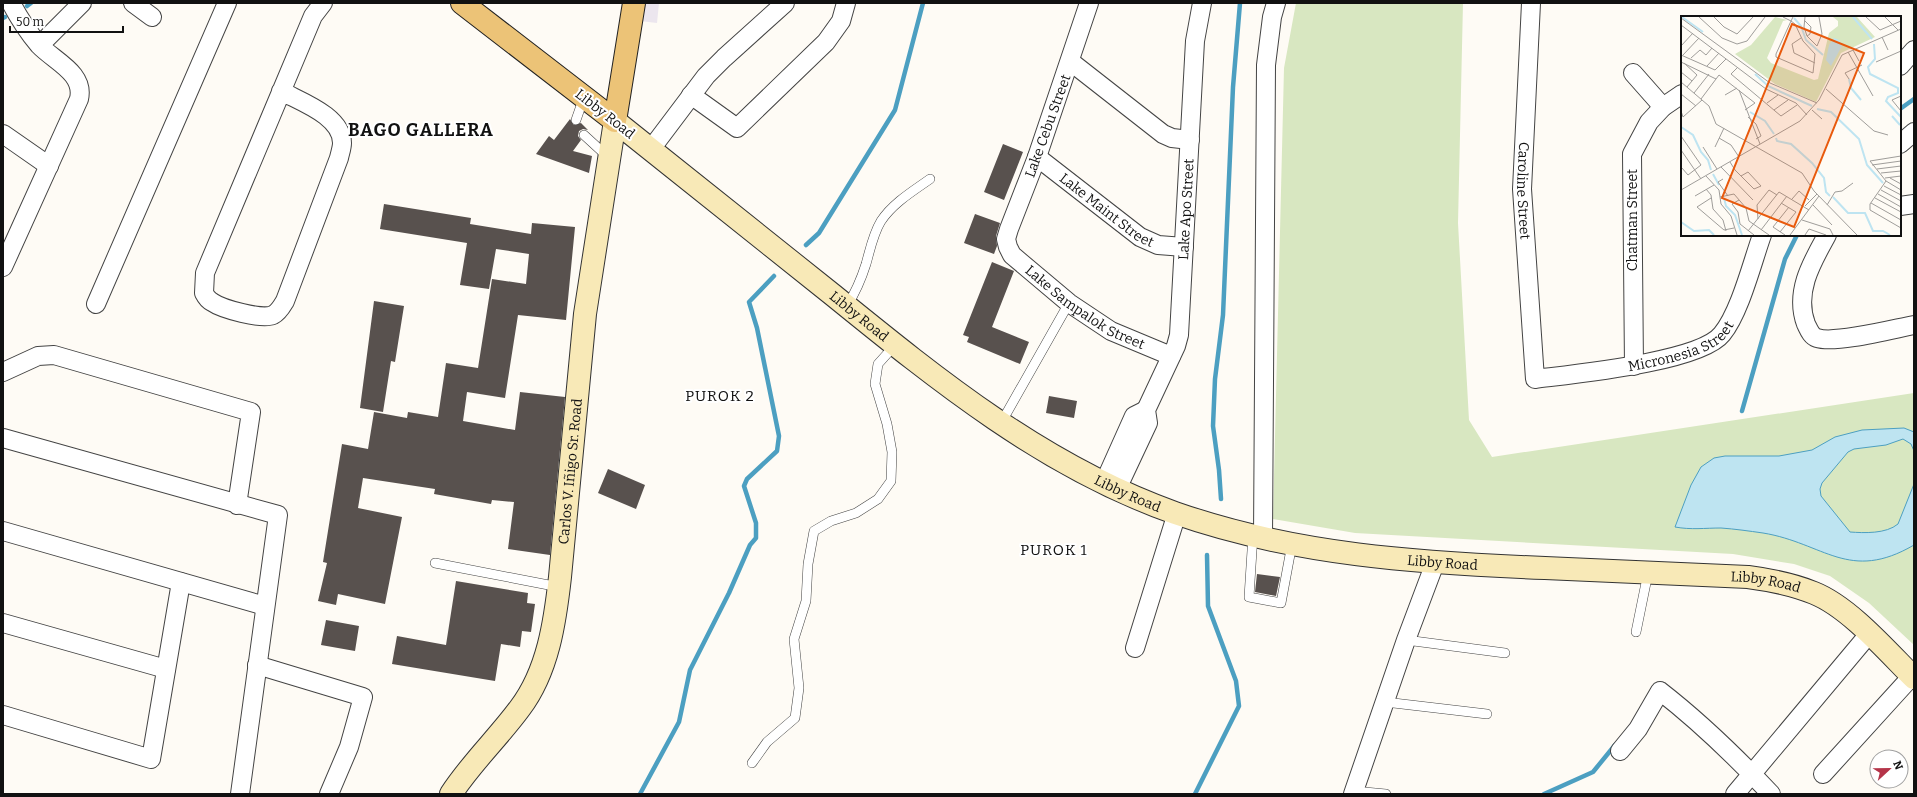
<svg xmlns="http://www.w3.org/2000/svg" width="1917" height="797" font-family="Bitter,serif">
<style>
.industrial{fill:#ece6ee}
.green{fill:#d8e7c1}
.water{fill:#bee4f1;stroke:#4c9fc1}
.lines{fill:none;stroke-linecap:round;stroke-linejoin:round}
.stream{stroke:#4c9fc1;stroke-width:4.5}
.building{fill:#58514e}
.lane-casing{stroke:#444;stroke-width:10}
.street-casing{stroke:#444;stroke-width:20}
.secondary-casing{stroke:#333;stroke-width:24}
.primary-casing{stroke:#222;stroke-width:24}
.lane{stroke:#fff;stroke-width:9}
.street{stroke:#fff;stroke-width:18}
.secondary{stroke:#f8e9b7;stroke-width:22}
.primary{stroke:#ecc377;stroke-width:22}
.labels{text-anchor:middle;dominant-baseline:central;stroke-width:4;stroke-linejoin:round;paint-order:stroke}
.street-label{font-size:14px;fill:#111;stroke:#fff}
.neighbourhood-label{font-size:15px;letter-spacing:1px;fill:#111;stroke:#fff}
.district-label{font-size:18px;font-weight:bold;letter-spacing:1px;fill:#111;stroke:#fff}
.inset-river{fill:none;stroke:#bee4f1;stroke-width:2}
.inset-road{fill:none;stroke:#9f9d9a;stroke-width:1}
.view{fill:#e8590c;fill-opacity:0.15;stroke:#e8590c;stroke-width:2}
.inset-edge{fill:none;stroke:#111;stroke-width:2}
</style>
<rect width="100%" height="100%" fill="#fefbf5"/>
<path class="industrial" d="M642 3H659L657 23 640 21Z"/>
<path class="green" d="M1296 3H1463L1458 223 1469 420 1492 457 1914 393V645L1869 603 1830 576 1794 564 1733 554 1355 533 1273 519 1284 68Z"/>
<path class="water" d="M1904 428 1914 432V451L1911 444 1903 439 1886 445 1854 449 1848 452 1822 483 1820 489 1821 496 1850 532C1864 533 1886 534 1898 524L1914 484V545C1849 583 1824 543 1763 533 1749 531 1735 529 1721 528 1705 528 1691 530 1675 527L1691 485 1701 467 1714 458 1725 456H1779L1812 450 1835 437 1862 430Z"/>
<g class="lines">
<path class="stream" d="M27 6 31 3
M3 18 5 17
M1900 109 1914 99
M806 245 819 233 895 110 923 3
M1742 411 1785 259 1797 235
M1221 499 1219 470 1213 426 1215 379 1223 315 1233 87 1240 3
M640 794 679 722 690 670 729 593 750 545 756 538V523L744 486 747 479 777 451 779 436 757 328 749 302 774 276
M1195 794 1239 706 1236 681 1208 606 1207 555
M1544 794 1593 772 1615 745"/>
</g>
<path class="building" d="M570 119 574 125 581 123 588 130 583 129 579 131 578 136 581 140 573 151 592 156 589 173 536 154 549 136 554 140Z
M1003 144 1023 152 1004 200 984 192Z
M384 204 471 218 470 224 531 234 532 223 575 227 566 320 518 315 505 398 467 392 463 421 515 430 520 392 565 397 550 555 508 549 514 502 492 500 491 504 434 494 435 489 363 478 358 508 402 517 385 604 338 594 336 605 318 601 327 563 323 562 342 444 368 449 374 412 407 418 408 412 438 417 446 363 478 368 492 279 526 284 529 254 496 249 489 289 460 285 467 243 380 229Z
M975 214 1000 223 996 236 997 246 994 254 964 243Z
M992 262 1014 271 992 327 1029 342 1020 364 967 342 969 337 963 335Z
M374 301 404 306 395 362 391 361 383 412 360 408Z
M1049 396 1077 401 1074 418 1046 413Z
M608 469 645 485 636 509 598 493Z
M1257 574 1280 577 1276 596 1255 592Z
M456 581 528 593 527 603 535 604 531 632 522 631 520 647 501 644 495 681 392 664 397 636 446 645Z
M326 620 359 626 355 651 321 645Z"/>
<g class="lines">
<g class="lane-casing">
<path id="lane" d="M576 120 584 97
M584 135 608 157
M847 306C855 293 861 280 866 264 870 250 873 234 881 221 893 203 913 191 930 179
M1001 423 1069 303
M1253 535 1249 597 1281 603 1292 544
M435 563 559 587
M1636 632 1648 573
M1406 640 1505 653
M1385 702 1487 714
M752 763 767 742 795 718 799 688 794 639 806 601 808 564 814 531 831 521 856 513 878 499 891 481 892 452 887 424 875 384 878 364 895 345
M1354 791 1386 794"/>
</g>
<g class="street-casing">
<g id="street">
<path d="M133 3 152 17"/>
<path id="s1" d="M1089 3 1037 157 1009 229 1006 239 1008 247 1012 255 1069 303 1111 331 1171 356"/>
<path id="s2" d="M1531 3 1522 189 1535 379C1574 374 1700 362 1722 334 1740 312 1752 263 1762 235"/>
<path d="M40 45 82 3"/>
<path d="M1071 62 1163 134 1172 138 1190 140"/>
<path d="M1900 66 1914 50"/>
<path d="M1633 73 1663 107"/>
<path d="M281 91C301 102 342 116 342 143 342 148 340 153 339 158L285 301C282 306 279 312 273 315 262 320 222 309 212 302 208 300 206 297 204 293L205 273 313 16 323 3"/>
<path d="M691 95 737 128 826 42 841 21 846 3"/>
<path d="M3 134 49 166"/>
<path d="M1900 144 1914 132"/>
<path d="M651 149 706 76 724 58 785 3"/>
<path id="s3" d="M1037 157 1140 237 1158 245 1184 247"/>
<path d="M1900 206 1914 204"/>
<path d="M1827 235C1812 262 1794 292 1806 324 1809 330 1811 336 1817 338 1836 344 1893 329 1914 325"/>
<path d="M3 267 79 99C85 73 54 61 39 45 28 32 19 18 11 3"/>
<path d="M96 304 227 3"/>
<path d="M1634 366 1632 154 1649 122 1663 107 1682 94"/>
<path d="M3 372 38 356 54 355 251 412 237 505"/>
<path d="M3 438 278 515 240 794"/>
<path d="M1104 483 1134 416 1146 410"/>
<path id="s4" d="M1117 489 1148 423 1146 410 1176 346 1179 335 1195 41 1202 3"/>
<path d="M3 531 265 606"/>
<path d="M1263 538 1266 65 1272 17 1276 3"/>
<path d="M3 623 166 669"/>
<path d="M1135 648 1177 513"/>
<path d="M257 665 363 697 349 747 329 794"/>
<path d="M3 715 151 759 181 582"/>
<path d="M1620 751 1638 729 1660 691C1700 722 1736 757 1771 794"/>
<path d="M1823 774 1912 676"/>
<path d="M1353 794 1406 640 1435 563"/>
<path d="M1735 794 1869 634"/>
</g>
</g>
<g class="secondary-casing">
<g id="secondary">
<path id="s5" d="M451 794C471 763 498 738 520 708 548 671 555 622 560 577L585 314 615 121C688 179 761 237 833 295 939 381 1045 467 1175 513 1295 555 1419 563 1545 568 1613 571 1680 574 1748 577 1771 580 1792 584 1814 593 1849 607 1887 651 1914 678"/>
</g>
</g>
<g class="primary-casing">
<path id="primary" d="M462 3 615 121 634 3"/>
</g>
<use href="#lane" class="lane"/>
<use href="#street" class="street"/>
<use href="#secondary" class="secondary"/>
<use href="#primary" class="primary"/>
</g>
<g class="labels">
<g class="street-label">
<text transform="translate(605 114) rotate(38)">Libby Road</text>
<text transform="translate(1048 126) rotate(-70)">Lake Cebu Street</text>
<text stroke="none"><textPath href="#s2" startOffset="188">Caroline Street</textPath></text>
<text stroke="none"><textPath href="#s3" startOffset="88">Lake Maint Street</textPath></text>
<text stroke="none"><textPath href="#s4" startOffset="294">Lake Apo Street</textPath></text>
<text transform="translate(1632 220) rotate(-90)">Chatman Street</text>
<text stroke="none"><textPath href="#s1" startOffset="358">Lake Sampalok Street</textPath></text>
<text stroke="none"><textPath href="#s5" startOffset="1021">Libby Road</textPath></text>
<text stroke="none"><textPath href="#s2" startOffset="528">Micronesia Street</textPath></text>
<text stroke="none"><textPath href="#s5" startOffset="355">Carlos V. Iñigo Sr. Road</textPath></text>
<text stroke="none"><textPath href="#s5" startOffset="1344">Libby Road</textPath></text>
<text stroke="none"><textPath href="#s5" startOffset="1668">Libby Road</textPath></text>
<text stroke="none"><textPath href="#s5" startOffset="1992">Libby Road</textPath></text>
</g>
<g class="neighbourhood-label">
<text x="720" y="396">PUROK 2</text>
<text x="1054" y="550">PUROK 1</text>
</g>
<g class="district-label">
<text x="421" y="130">BAGO GALLERA</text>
</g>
</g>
<g transform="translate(1681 16)">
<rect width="220" height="220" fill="#fefbf5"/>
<path d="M94 1 106 4 102 5 86 42 90 47 133 64 137 63 148 17 157 10V5L152 1H176L194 21 160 37 135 86 94 68 54 38 70 29Z" fill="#d8e7c1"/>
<path d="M153 22 158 24 161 30 150 50 145 44 148 29Z" fill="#bee4f1"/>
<path class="inset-river" d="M1 1 22 16M172 1 191 23M113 2 120 10 125 24 142 39M193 28 194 43 187 51 189 58 217 72V77L207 81 205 85 220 101M74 58 87 70 131 90M168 63 170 72 180 84M136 93 150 96 178 123 186 149 202 167M69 96 84 105 93 118M211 100 219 109M0 111 12 119 20 136 27 144 30 154M95 122 96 125 110 128 131 147 143 162 145 176 149 180M32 158 38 169M152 181 167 197H184L192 215H202L209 219M43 182 45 190 54 199 61 219M0 206 13 215 28 214 33 219"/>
<path class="inset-road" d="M18 1 41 22 56 28 66 25 84 1M33 1 43 11 56 18 72 1M102 1 110 5 114 8 122 25 134 38 132 57 95 41V38L110 5 112 1M124 1 123 11 126 20 136 30 141 18 138 1M185 1 199 14 220 5M204 1 217 14M0 2 89 67 136 87M123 4 130 11 129 18 126 20M0 9 85 73 115 87 126 99M201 21 207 34M120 22 111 28 113 37 134 47M0 30 12 17M172 34 178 45M167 36 192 80M0 39 34 54 45 43M2 39 18 22M10 42 19 34 25 39 31 32M0 46 35 63M195 46 220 35M3 47 16 59 6 71M26 50 38 37M57 51 50 58 100 100 116 89M0 56 11 65M168 63 164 57 181 49M0 66 28 90 35 108 121 157 133 175 176 219M145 73 193 115 207 119M58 74 79 128M13 77 28 58M0 78 15 90M44 79 56 72M220 80 211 84 220 95M20 83 38 59 74 87 64 94M86 87 97 79M93 94 107 84M131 94 141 103M0 95 2 101 21 84M67 101 75 108 80 120 75 123M0 120 20 149 7 159 1 152M38 122 50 129 58 141M22 131 36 153M34 131 43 112M0 134 20 163M220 140 189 145 205 165 220 174M49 146 54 154 73 173 80 170 67 156 60 160M191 149 220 145M40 151 72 184M196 153 220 150M200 157 220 155M25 160 38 174 40 188 50 200 56 219M204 162 220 160M209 162 220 168M42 163 37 166 47 180M205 165 189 188V194L220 212M203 170 220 179M25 173 30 179 32 193 42 204 45 215M0 174 119 105 138 84 161 39 220 13M200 174 220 185M197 178 220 191M14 180 33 169M39 181 53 178 65 192 68 205 88 219M30 182 16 191 43 214 53 212M194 182 220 196M111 183 118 175 128 184M58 184 51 188 57 196 59 208 73 219M190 187 220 204M132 189 151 209M146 189 154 176 161 175 172 167M124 190 136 178M77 203 76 189 88 174 96 179M121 204 149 213 152 219M80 214 106 180M67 215 98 176 128 194M99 216 115 196 100 187M104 219 92 211 108 191M109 219 138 180M124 219 128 213 145 219"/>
<path class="view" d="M111 8 183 37 113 211 41 182Z"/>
<rect width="220" height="220" class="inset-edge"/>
</g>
<rect width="1917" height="797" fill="none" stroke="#111111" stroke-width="8"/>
<g transform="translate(1889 769) rotate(68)"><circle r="19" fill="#ffffff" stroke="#a0a0a0"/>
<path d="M0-3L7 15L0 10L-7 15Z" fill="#b53449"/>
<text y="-6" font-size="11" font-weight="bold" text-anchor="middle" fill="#111111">N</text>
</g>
<path d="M10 26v6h113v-6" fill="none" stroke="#111111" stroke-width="2"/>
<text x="16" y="26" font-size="12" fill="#111111" stroke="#ffffff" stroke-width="3" paint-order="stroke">50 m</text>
</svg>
